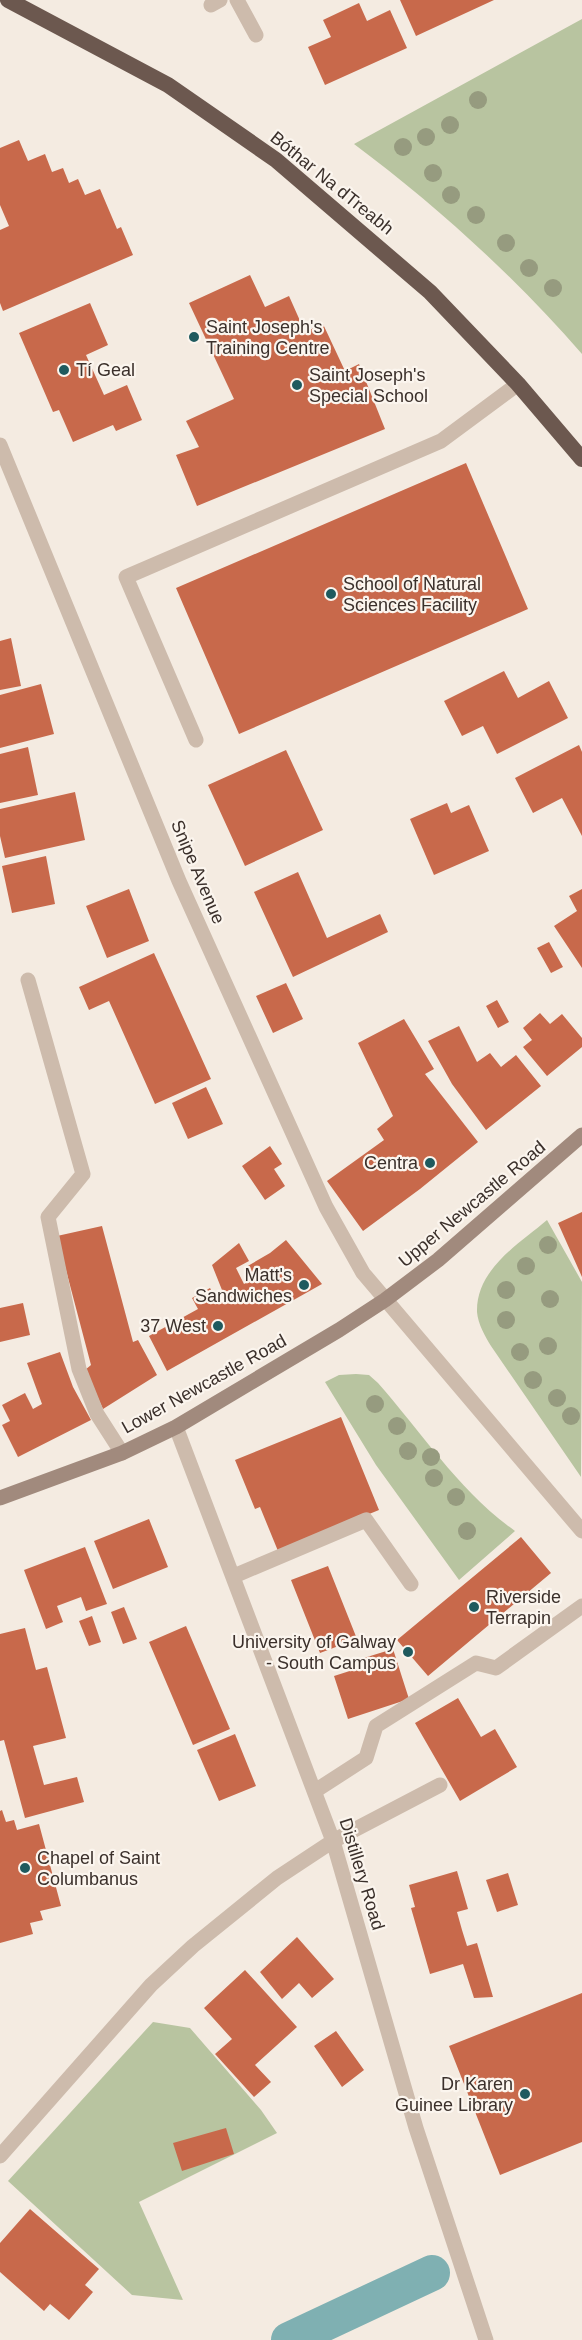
<svg xmlns="http://www.w3.org/2000/svg" width="582" height="2340" font-family="Helvetica,sans-serif">
<style>
.green{fill:#b8c4a0}
.lines{fill:none;stroke-linecap:round;stroke-linejoin:round}
.canal{stroke:#7fb0b2;stroke-width:36}
.building{fill:#c8694b}
.service{stroke:#cdbbac;stroke-width:15}
.minor{stroke:#cdbbac;stroke-width:15}
.secondary{stroke:#a18a7d;stroke-width:15}
.trunk{stroke:#6c584f;stroke-width:16}
.tree{fill:#969b7f}
.poi-dot{fill:#1f5a5e;stroke:#fbf5ee;stroke-width:2}
.labels{text-anchor:middle;dominant-baseline:central;stroke-width:4.5;stroke-linejoin:round;paint-order:stroke}
.street-label{font-size:18px;fill:#3b302b;stroke:#fbf5ee}
.poi-label{font-size:18px;fill:#3b302b;stroke:#fbf5ee;text-anchor:start}
</style>
<rect width="100%" height="100%" fill="#f4ebe1"/>
<path class="green" d="M582 19V354C514 276 437 206 354 144Z
M547 1220 582 1282 581 1477 491 1346C485 1336 478 1324 477 1312 476 1269 519 1244 547 1220Z
M356 1374 369 1375 378 1383C422 1433 460 1492 515 1531L459 1580 376 1465 325 1382 339 1375Z
M153 2022 190 2028 261 2110 277 2133 139 2202 183 2300 132 2295 8 2181Z"/>
<g class="lines">
<path class="canal" d="M289 2340 432 2273"/>
</g>
<path class="building" d="M400 0H494L416 36Z
M359 3 367 21 390 10 407 48 325 85 308 47 331 37 323 20Z
M19 140 28 161 45 154 52 172 63 168 69 183 78 179 85 195 100 189 117 229 121 227 133 255 3 311 0 303V230L9 226 0 205V148Z
M250 275 265 307 289 296 305 332 323 324 345 371 359 364 385 429 197 506 176 455 199 447 186 421 234 399 189 303Z
M90 303 108 345 86 355 104 395 127 385 142 420 116 431 113 425 73 442 59 410 53 412 19 333Z
M466 463 528 609 239 734 176 588Z
M11 638 21 686 0 690V641Z
M504 671 518 698 549 681 568 718 497 754 483 726 462 736 444 701Z
M41 684 54 734 0 748V695Z
M579 745 582 752V836L562 798 533 813 515 778Z
M28 747 38 795 0 803V754Z
M286 750 323 830 245 866 208 785Z
M75 792 85 840 5 858 0 836V809Z
M447 803 451 813 469 805 489 851 434 875 410 819Z
M46 856 55 904 12 913 2 866Z
M298 872 327 938 380 914 388 932 293 977 254 892Z
M129 889 149 941 107 958 86 906Z
M582 889V968L554 926 577 911 569 896Z
M549 942 563 967 551 973 537 948Z
M154 953 211 1079 155 1104 109 1001 89 1010 79 987Z
M286 983 303 1019 273 1033 256 996Z
M497 1000 509 1022 498 1028 486 1006Z
M540 1013 550 1024 562 1014 582 1038V1047L547 1076 523 1047 532 1040 523 1028Z
M404 1019 434 1069 425 1074 478 1142 420 1189 363 1231 327 1181 384 1140 377 1129 393 1116 358 1043Z
M459 1026 477 1062 490 1053 501 1067 516 1055 541 1086 486 1130 452 1084 428 1041Z
M206 1087 223 1124 188 1139 172 1103Z
M270 1146 282 1164 274 1169 285 1186 265 1200 242 1166Z
M582 1212V1277L558 1223Z
M102 1226 133 1342 138 1340 157 1375 103 1409 85 1370 91 1365 57 1236Z
M286 1240 322 1284 167 1371 149 1336 198 1309 192 1298 210 1288 216 1299 224 1295 212 1265 239 1243 249 1261 236 1268 244 1284 253 1279 246 1267 270 1253Z
M23 1303 30 1335 0 1342V1308Z
M60 1352 73 1387 91 1420 18 1457 2 1425 10 1421 2 1405 25 1393 33 1409 42 1404 27 1363Z
M341 1417 379 1510 278 1551 260 1507 255 1509 235 1460Z
M149 1519 168 1567 113 1589 94 1541Z
M521 1537 551 1573 428 1676 397 1640Z
M85 1547 107 1604 86 1611 81 1597 57 1606 63 1622 46 1629 24 1570Z
M328 1566 357 1639 320 1653 291 1580Z
M124 1607 137 1639 123 1644 111 1612Z
M92 1616 101 1642 89 1646 79 1621Z
M186 1626 230 1729 193 1745 149 1642Z
M25 1628 36 1670 47 1667 66 1738 33 1746 44 1785 77 1777 84 1802 25 1818 4 1740 0 1741V1634Z
M393 1649 409 1699 348 1719 334 1676 356 1669 354 1661Z
M458 1698 481 1737 495 1729 517 1767 460 1801 415 1723Z
M235 1734 256 1786 219 1801 197 1750Z
M2 1810 6 1822 14 1820 17 1830 39 1824 61 1906 40 1911 43 1920 30 1923 33 1934 0 1943V1811Z
M457 1871 468 1909 457 1912 462 1930 467 1946 477 1943 493 1997 474 1998 463 1964 430 1974 411 1908 415 1907 409 1885Z
M508 1873 518 1905 497 1912 486 1880Z
M297 1937 334 1979 312 1998 299 1983 282 1999 260 1972Z
M245 1970 297 2027 255 2065 271 2082 254 2097 215 2054 232 2039 204 2008Z
M582 1993V2142L500 2175 449 2046Z
M336 2031 364 2070 342 2087 314 2046Z
M226 2128 234 2154 182 2171 173 2143Z
M30 2209 99 2269 85 2285 93 2292 69 2320 50 2304 44 2311 0 2272V2243Z"/>
<g class="lines">
<path class="service" d="M237 0 256 35
M196 740 126 577 441 441 518 384
M28 980 83 1174 48 1217 79 1369 97 1414 122 1453
M234 1576 366 1520 411 1584
M315 1791 366 1758 376 1726 476 1663 496 1668 582 1606
M333 1841 440 1785"/>
<path class="minor" d="M211 5 220 0
M0 445 179 881 326 1207 363 1273 582 1531
M176 1427 333 1841 416 2128 486 2340
M0 2156 151 1985 193 1946 277 1878 333 1841"/>
<path class="secondary" d="M0 1498 122 1453 176 1427 339 1330 385 1300 438 1260 582 1135"/>
<path class="trunk" d="M8 0 168 85 276 160 430 292 518 384 582 459"/>
</g>
<g class="tree">
<circle cx="478" cy="100" r="9"/>
<circle cx="450" cy="125" r="9"/>
<circle cx="426" cy="137" r="9"/>
<circle cx="403" cy="147" r="9"/>
<circle cx="433" cy="173" r="9"/>
<circle cx="451" cy="195" r="9"/>
<circle cx="476" cy="215" r="9"/>
<circle cx="506" cy="243" r="9"/>
<circle cx="529" cy="268" r="9"/>
<circle cx="553" cy="288" r="9"/>
<circle cx="548" cy="1245" r="9"/>
<circle cx="526" cy="1266" r="9"/>
<circle cx="506" cy="1290" r="9"/>
<circle cx="550" cy="1299" r="9"/>
<circle cx="506" cy="1320" r="9"/>
<circle cx="548" cy="1346" r="9"/>
<circle cx="520" cy="1352" r="9"/>
<circle cx="533" cy="1380" r="9"/>
<circle cx="557" cy="1398" r="9"/>
<circle cx="375" cy="1404" r="9"/>
<circle cx="571" cy="1416" r="9"/>
<circle cx="397" cy="1426" r="9"/>
<circle cx="408" cy="1451" r="9"/>
<circle cx="431" cy="1457" r="9"/>
<circle cx="434" cy="1478" r="9"/>
<circle cx="456" cy="1497" r="9"/>
<circle cx="467" cy="1531" r="9"/>
</g>
<g class="poi-dot">
<circle cx="194" cy="337" r="6"/>
<circle cx="64" cy="370" r="6"/>
<circle cx="297" cy="385" r="6"/>
<circle cx="331" cy="594" r="6"/>
<circle cx="430" cy="1163" r="6"/>
<circle cx="304" cy="1285" r="6"/>
<circle cx="218" cy="1326" r="6"/>
<circle cx="474" cy="1607" r="6"/>
<circle cx="408" cy="1652" r="6"/>
<circle cx="25" cy="1868" r="6"/>
<circle cx="525" cy="2094" r="6"/>
</g>
<g class="labels">
<g class="street-label">
<text transform="translate(332 183) rotate(39)">Bóthar Na dTreabh</text>
<text transform="translate(198 872) rotate(67)">Snipe Avenue</text>
<text transform="translate(472 1204) rotate(-40)">Upper Newcastle Road</text>
<text transform="translate(204 1384) rotate(-29)">Lower Newcastle Road</text>
<text transform="translate(362 1874) rotate(73)">Distillery Road</text>
</g>
<g class="poi-label">
<text x="206" y="327">Saint Joseph's<tspan x="206" dy="21">Training Centre</tspan></text>
<text x="76" y="370">Tí Geal</text>
<text x="309" y="375">Saint Joseph's<tspan x="309" dy="21">Special School</tspan></text>
<text x="343" y="584">School of Natural<tspan x="343" dy="21">Sciences Facility</tspan></text>
<text x="418" y="1163" text-anchor="end">Centra</text>
<text x="292" y="1275" text-anchor="end">Matt's<tspan x="292" dy="21">Sandwiches</tspan></text>
<text x="206" y="1326" text-anchor="end">37 West</text>
<text x="486" y="1597">Riverside<tspan x="486" dy="21">Terrapin</tspan></text>
<text x="396" y="1642" text-anchor="end">University of Galway<tspan x="396" dy="21">- South Campus</tspan></text>
<text x="37" y="1858">Chapel of Saint<tspan x="37" dy="21">Columbanus</tspan></text>
<text x="513" y="2084" text-anchor="end">Dr Karen<tspan x="513" dy="21">Guinee Library</tspan></text>
</g>
</g>
</svg>
